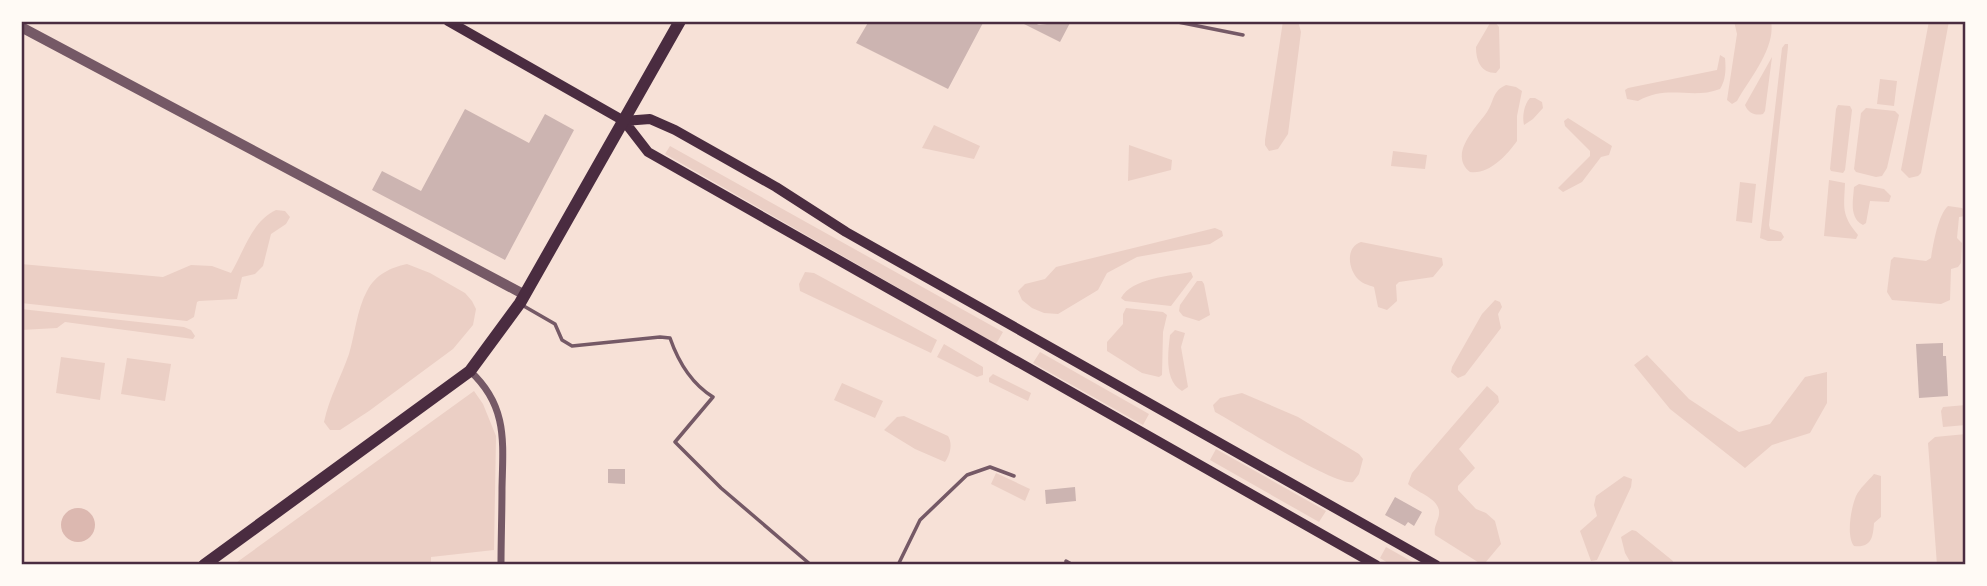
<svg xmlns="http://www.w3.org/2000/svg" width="1987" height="586" font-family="'Crimson Pro',serif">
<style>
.green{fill:#ebcfc5}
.water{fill:#dcb8b0}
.building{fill:#ccb4b1}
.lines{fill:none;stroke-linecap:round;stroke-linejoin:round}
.service{stroke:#755966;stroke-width:3.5}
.minor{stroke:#755966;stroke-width:7}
.tertiary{stroke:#755966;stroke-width:10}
.secondary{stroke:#4a2c40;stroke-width:10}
.primary{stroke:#4a2c40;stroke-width:12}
.neatline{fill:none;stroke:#4a2c40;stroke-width:2.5}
</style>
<rect width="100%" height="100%" fill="#f7e1d7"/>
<path class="green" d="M1283 21H1298L1301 32 1288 134 1278 149 1269 151 1265 145V140Z
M1494 21 1499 27 1500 68 1496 73C1481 73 1476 61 1476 47L1490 23Z
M1734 21H1771C1776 48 1750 78 1737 101L1732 104 1727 100 1737 34Z
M1929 21H1949L1921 173 1918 176 1909 178 1901 170Z
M1785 44H1788V47L1769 225 1770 229 1781 232 1784 237 1781 241H1768L1760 238 1782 48Z
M1720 55 1725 58C1726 68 1726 80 1720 89 1692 100 1668 84 1638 101L1627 99 1625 90 1628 88 1717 70Z
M1772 57 1765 111 1763 114C1755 116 1748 113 1745 105Z
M1880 79 1897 81 1894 106 1877 104Z
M1506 85 1516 87 1522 91 1517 116V141C1507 155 1489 175 1470 172 1448 154 1476 128 1487 112 1494 102 1492 91 1506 85Z
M1535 98 1542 102 1543 108 1533 119 1524 125C1522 117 1524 104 1530 98Z
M1838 105 1850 106 1852 110 1845 170 1843 173 1831 171 1830 169 1836 109Z
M1866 108 1895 111 1899 115 1887 168 1882 176 1876 177 1856 172 1854 169 1861 113Z
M1568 118 1612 146 1609 155 1601 157 1582 182 1563 192 1558 188 1590 156V151L1565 126 1564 121Z
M934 125 980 146 974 159 922 148Z
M1129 145 1172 160 1171 170 1128 181Z
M670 146 1003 332 996 344 665 154Z
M1393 151 1427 155 1425 169 1391 166Z
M1829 180 1845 183C1844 208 1841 215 1858 235L1856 239 1824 236Z
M1740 182 1756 184 1752 223 1736 221Z
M1859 184 1884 189 1891 196 1889 202 1870 201 1866 223 1863 225C1849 218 1853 201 1854 187Z
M1948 206 1962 208 1966 212 1965 216 1959 217 1957 238 1962 243 1961 263 1958 267 1951 269 1950 300 1941 304 1892 300 1887 292 1891 260 1894 257 1926 261 1931 258C1933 245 1938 215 1948 206Z
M276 210 285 211 290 217 286 224 271 234 263 266 255 274 242 277 237 299 199 301 197 302 194 317 187 321 21 303V264L163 277 191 265 212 266 231 273C244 251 252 221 276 210Z
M1215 228 1222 231 1223 236 1210 244 1137 257 1107 273 1098 290 1058 314 1044 313 1032 308 1022 300 1018 291 1025 284 1045 279 1056 267Z
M1361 242 1442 258 1443 265 1433 277 1399 282 1396 285 1397 301 1387 310 1378 307 1374 287C1369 285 1363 284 1359 280 1348 270 1345 247 1361 242Z
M407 264 430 273 465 293 472 301 476 309 473 325 453 349 369 411 340 430H330L324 422C329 398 341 377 349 354 355 334 357 309 367 291 376 274 390 268 407 264Z
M805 272 814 273 937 340 931 353 800 291 799 284Z
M1191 272 1193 277 1171 306 1125 301 1121 298C1132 278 1170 276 1191 272Z
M1197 281H1202L1204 284 1210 315 1199 321 1183 316 1179 311 1180 305Z
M1495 300 1500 302 1502 307 1498 314 1501 328 1465 375 1458 378 1451 372 1452 367 1482 314Z
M1126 308 1163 312 1167 315 1163 332 1162 375 1159 377 1142 373 1107 351V342L1123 324V314Z
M21 309 184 327 191 330 195 336 193 339 65 322 57 328 21 330Z
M1175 330 1185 333 1181 347 1188 387 1182 391C1164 381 1168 353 1170 335Z
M944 344 983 367V375L977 377 937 357Z
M1040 352 1149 414 1143 425 1033 363Z
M1647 355 1689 399 1739 432 1770 424 1805 377 1827 372V403L1810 433 1772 445 1745 468 1670 409 1634 365Z
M61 357 105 363 100 400 56 393Z
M127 358 171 364 165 401 121 394Z
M993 374 1031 393 1028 401 989 382V378Z
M842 383 883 401 875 418 834 400Z
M1487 386 1498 396 1499 402 1459 449 1475 468 1458 486V490L1476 509 1486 513 1495 521 1501 544 1485 563 1481 564 1435 535C1433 525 1440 520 1439 511 1438 498 1416 492 1408 484L1412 473Z
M474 391 483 404 496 436 494 550 431 557V565H233Z
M1242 393 1298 417 1359 454 1363 459 1359 474 1353 482C1335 486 1237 424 1215 412L1213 405 1220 398Z
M1966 405V425L1943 427 1941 411 1943 407Z
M904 416 948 436C953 444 950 455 945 462L915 449 884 430 897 417Z
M1966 434V565H1937L1928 443 1935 437Z
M1216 449 1326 511 1319 522 1210 460Z
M996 473 1030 489 1025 501 991 484Z
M1874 474 1881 476V517L1874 523C1873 538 1871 548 1854 546 1846 536 1851 508 1856 496 1860 488 1868 481 1874 474Z
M1624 476 1632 479 1631 487 1597 560 1591 561 1580 531 1597 516 1594 505 1596 496Z
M1632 530 1636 531 1673 561 1672 565H1632L1625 553 1621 537Z
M1386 547 1418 565H1391L1380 558Z"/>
<path class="water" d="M61 525a17 17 0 1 1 34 0a17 17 0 1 1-34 0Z"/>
<path class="building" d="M869 21H984L948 89 856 43Z
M1018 21H1030L1039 25 1071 21 1060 42Z
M465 109 529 143 545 114 574 130 505 260 372 190 382 171 421 191Z
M1943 343V356H1946L1948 396 1919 398 1916 344Z
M608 469H625V484L608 483Z
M1075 487 1076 501 1046 504 1045 490Z
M1395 497 1422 512 1414 526 1408 522 1405 526 1385 515Z"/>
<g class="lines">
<path class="service" d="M1173 21 1243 35
M522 305 555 324 562 340 572 346 660 337 670 338C678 361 692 384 713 397L675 442 721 488 811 565
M1066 561 1073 565
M898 565 920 520 967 475 990 467 1014 476"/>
<path class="minor" d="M470 371C508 406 503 442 502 488 502 514 501 539 501 565"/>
<path class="tertiary" d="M21 27 525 295"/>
<path class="secondary" d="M448 21 624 121 648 152 1376 565
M624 121 650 119 675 130 776 187 846 232 1436 565"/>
<path class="primary" d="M204 565 470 371 520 303 680 21"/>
</g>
<rect width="1987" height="586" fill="none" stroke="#fffaf5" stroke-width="46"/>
<rect x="23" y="23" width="1941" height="540" class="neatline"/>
</svg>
